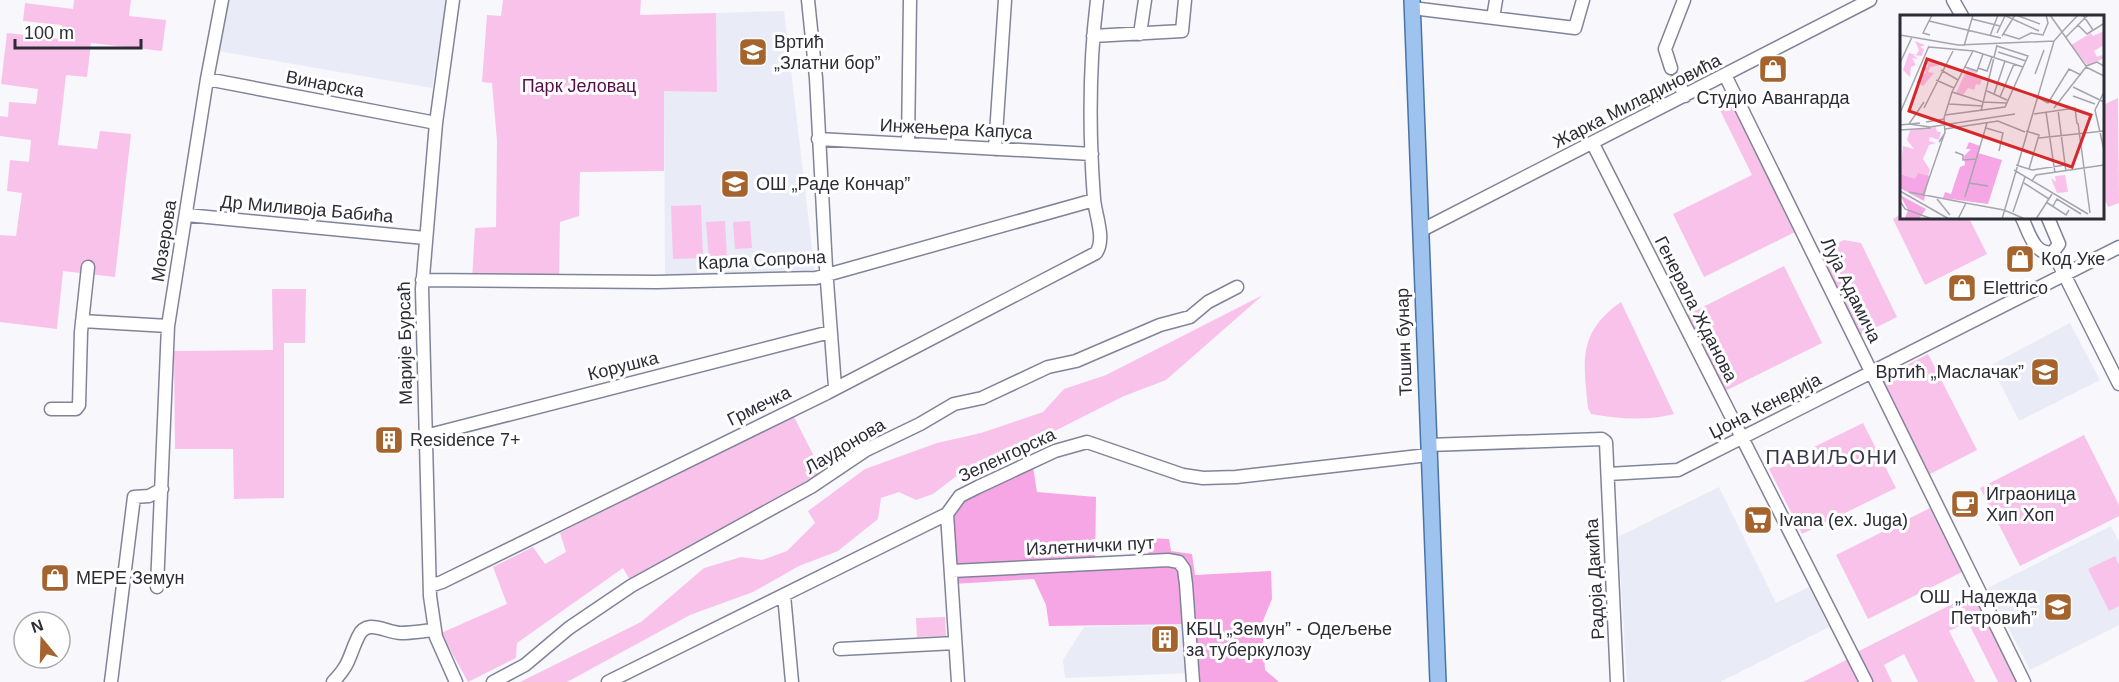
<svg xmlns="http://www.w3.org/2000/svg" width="2119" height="682" font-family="Helvetica,sans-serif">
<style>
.built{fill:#e9ebf7}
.green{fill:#f9c2eb}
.forest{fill:#f6a6e4}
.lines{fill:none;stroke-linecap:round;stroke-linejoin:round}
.minor-casing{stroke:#818498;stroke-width:15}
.major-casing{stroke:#4b74a6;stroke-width:18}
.minor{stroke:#fff;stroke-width:12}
.major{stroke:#9dc3ee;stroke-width:15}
.labels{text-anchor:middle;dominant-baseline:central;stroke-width:6;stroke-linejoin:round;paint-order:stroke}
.poi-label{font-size:18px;fill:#2b2c35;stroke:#fff;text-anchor:start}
.street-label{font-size:18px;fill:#2b2c35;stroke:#fff}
.park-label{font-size:18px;fill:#540f49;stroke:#fff}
.neighbourhood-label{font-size:20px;letter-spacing:1.5px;fill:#37394a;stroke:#fff}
.inset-road{fill:none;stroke:#a5a6ac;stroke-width:1.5}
.view{fill:#d62828;fill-opacity:0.15;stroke:#d62828;stroke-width:3}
.inset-edge{fill:none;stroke:#2b2c35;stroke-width:3}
</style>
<rect width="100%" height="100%" fill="#f7f7fc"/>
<path class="built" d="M227 0H447L432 88 218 51Z
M784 11 815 274 665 277 664 91H717L716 13Z
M2070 323 2100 380 2019 421 1991 365Z
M1719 487 1776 603 1809 587 1829 627 1720 682H1627L1618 537Z
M2111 526 2119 542V625L2030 670 1988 588Z
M1189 624 1192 673 1065 678 1063 660 1084 627Z"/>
<path class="green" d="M74 0H131L129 16 166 20 162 51 91 43 87 77 66 75 58 145 97 149 100 131 131 134 115 277 63 271 57 329 0 322V235L16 236 22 193 7 191 10 160 29 162 31 140 0 136V116L8 117 9 102 36 104 38 89 1 84 7 33 61 39 62 25 23 21 25 3 73 9Z
M503 0H641L640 15 716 13 717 92 664 91V171L580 172 579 216 560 222 559 282 472 281 475 228 496 227 497 141 492 83 482 82 487 15 501 16Z
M1728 92 1797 231 1704 277 1673 214 1752 175 1714 98Z
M2118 98 2119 203 2108 207 2103 196V105Z
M701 205 703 258 673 259 671 206Z
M1901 214 1902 218H1969L1987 254 1925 285 1893 219Z
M725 221 727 258 709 260 706 222Z
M750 221 752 248 735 249 733 222Z
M1844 240 1861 243 1897 317 1857 337 1816 254Z
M1784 266 1822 343 1725 391 1687 315Z
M272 289H306L305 343H284V498L234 499 233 449H175L174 351 273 350Z
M1263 295 1166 380 1124 396 1023 447 993 467 963 471 933 494 916 500 899 492 881 498 878 519 838 551 799 566 753 592 690 615 567 682H520L641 622 704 568 741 557 762 560 787 551 815 523 808 511 865 469 937 443 981 433 1043 412 1064 389 1106 375Z
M1621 302 1674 414C1649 421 1617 419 1591 414L1588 408C1583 361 1578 332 1621 302Z
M1928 354 1977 450 1928 475 1880 379Z
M793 415 822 472 631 582 623 568 517 643 516 658 468 682 441 633 507 604 493 567 533 547 545 564 566 552 560 533Z
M1863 423 1896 488 1802 534 1769 469Z
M2084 435 2119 505V516L2020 566 1980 488Z
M1930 508 1962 572 1868 619 1836 555Z
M2115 556 2119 565V606L2109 611 2088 569Z
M1978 591 2021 682H1998L1968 622 1949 631 1975 682H1918L1904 654 1884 665 1892 682H1872L1857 652Z
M945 617 946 636 917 637 916 618Z
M1850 658 1862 682H1803Z"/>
<path class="forest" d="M1033 467 1037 492 1096 497 1095 561 1149 557 1146 538 1169 539 1171 551 1192 554 1195 575 1271 571 1272 599 1262 623 1265 670 1279 682H1193L1189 624 1049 626 1046 605 1034 579 953 584 951 505Z"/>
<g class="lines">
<g class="minor-casing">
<path id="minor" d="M453 0 436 123 422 289 430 596 436 637 456 682
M808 0 816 78 826 268 835 387
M1953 0 1962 16
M1412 8 1575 28 1583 0
M1493 18 1496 0
M1140 34 1145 0
M1093 36 1182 31 1185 0
M1671 68 1665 49 1684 0
M1725 75 2024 682
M207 79 436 123
M1677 80 1685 96
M818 139 1092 154
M908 144 910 0
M1593 144 1866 682
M995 149 1005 0
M187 215 425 238
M2022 218C2029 232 2034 256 2053 252L2059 244 2048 218
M1420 231 1870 0
M2053 252 2119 384
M422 280 657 282 816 278 1094 200
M82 321 168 326
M51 409H76L79 405 81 332 88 267
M425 436 830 332
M1428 445 1602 439 1606 442 1617 682
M1608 474 1678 470 2119 247
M952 571 1168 560 1179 562 1184 569 1186 584 1193 682
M430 586 442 582 827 393 1096 253C1106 239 1095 214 1094 199 1089 133 1089 66 1097 0
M157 587 168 326 207 79 222 0
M784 595 792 682
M840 649 955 643
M111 682 134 497 149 496 162 489
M333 682C351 663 348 658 358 637 367 617 386 633 401 633 412 633 423 631 434 630
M493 682 525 665 569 628 631 586 811 487 866 450 920 424 954 404 982 398 1048 367 1076 361 1160 325 1190 317 1208 302 1237 287
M608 682 947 514
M958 682 947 514 960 496 978 487 1055 451 1087 442 1183 475 1203 478 1236 477 1428 455"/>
</g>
<g class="major-casing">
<path id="major" d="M1412 0 1438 682"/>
</g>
<use href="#minor" class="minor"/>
<use href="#major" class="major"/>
</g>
<defs>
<g id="school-square" transform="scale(1.5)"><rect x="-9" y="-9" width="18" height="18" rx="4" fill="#a5642e" stroke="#fff"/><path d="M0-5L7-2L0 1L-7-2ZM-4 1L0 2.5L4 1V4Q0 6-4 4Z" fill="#fff"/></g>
<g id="shop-square" transform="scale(1.5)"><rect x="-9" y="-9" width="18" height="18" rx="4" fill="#a5642e" stroke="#fff"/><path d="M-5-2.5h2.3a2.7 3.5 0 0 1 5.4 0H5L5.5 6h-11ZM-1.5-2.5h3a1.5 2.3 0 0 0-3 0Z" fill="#fff"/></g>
<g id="building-square" transform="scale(1.5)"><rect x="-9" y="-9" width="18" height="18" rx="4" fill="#a5642e" stroke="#fff"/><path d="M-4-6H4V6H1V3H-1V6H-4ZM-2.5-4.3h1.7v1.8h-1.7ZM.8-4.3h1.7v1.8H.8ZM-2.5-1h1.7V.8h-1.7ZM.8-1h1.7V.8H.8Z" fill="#fff"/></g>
<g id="cafe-square" transform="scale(1.5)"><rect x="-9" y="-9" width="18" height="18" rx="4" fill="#a5642e" stroke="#fff"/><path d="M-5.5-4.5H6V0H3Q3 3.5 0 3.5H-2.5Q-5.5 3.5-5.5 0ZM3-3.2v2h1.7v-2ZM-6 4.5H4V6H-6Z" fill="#fff"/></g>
<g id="supermarket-square" transform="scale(1.5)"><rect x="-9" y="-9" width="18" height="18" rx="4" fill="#a5642e" stroke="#fff"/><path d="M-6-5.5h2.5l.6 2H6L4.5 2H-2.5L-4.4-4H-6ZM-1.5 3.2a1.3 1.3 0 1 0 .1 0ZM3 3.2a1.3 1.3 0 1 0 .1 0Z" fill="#fff"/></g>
</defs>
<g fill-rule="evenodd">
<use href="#school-square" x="753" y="52"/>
<use href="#shop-square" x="1773" y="69"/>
<use href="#school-square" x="735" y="184"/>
<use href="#shop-square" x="2020" y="259"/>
<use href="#shop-square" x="1962" y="288"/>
<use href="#school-square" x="2045" y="372"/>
<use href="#building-square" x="389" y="440"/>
<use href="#cafe-square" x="1965" y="504"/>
<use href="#supermarket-square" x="1758" y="520"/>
<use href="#shop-square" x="55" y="578"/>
<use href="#school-square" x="2058" y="607"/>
<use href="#building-square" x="1165" y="639"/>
</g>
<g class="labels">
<g class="poi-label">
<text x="774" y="42">Вртић<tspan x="774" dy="21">„Златни бор”</tspan></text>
<text x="1773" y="98" text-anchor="middle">Студио Авангарда</text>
<text x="756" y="184">ОШ „Раде Кончар”</text>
<text x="2041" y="259">Код Уке</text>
<text x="1983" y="288">Elettrico</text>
<text x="2024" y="372" text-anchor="end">Вртић „Маслачак”</text>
<text x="410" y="440">Residence 7+</text>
<text x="1986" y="494">Играоница<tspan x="1986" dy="21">Хип Хоп</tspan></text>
<text x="1779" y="520">Ivana (ex. Juga)</text>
<text x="76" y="578">МЕРЕ Земун</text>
<text x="2037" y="597" text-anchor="end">ОШ „Надежда<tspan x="2037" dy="21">Петровић”</tspan></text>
<text x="1186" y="629">КБЦ „Земун” - Одељење<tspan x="1186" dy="21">за туберкулозу</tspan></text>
</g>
<g class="street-label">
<text transform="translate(325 84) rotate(11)">Винарска</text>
<text transform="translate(1637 101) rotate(-27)">Жарка Миладиновића</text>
<text transform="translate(956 129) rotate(3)">Инжењера Капуса</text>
<text transform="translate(307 209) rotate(5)">Др Миливоја Бабића</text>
<text transform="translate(164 241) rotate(-81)">Мозерова</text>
<text transform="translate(762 260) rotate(-3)">Карла Сопрона</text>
<text transform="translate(1851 290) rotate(64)">Луја Адамича</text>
<text transform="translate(1696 309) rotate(63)">Генерала Жданова</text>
<text transform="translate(1404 342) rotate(-92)">Тошин бунар</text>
<text transform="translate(405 343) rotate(-91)">Марије Бурсаћ</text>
<text transform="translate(623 366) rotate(-14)">Корушка</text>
<text transform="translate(759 406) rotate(-26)">Грмечка</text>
<text transform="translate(1765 406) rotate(-27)">Џона Кенедија</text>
<text transform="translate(845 446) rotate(-31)">Лаудонова</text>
<text transform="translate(1007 455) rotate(-25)">Зеленгорска</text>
<text transform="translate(1090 546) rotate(-3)">Излетнички пут</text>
<text transform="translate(1595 579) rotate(-93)">Радоја Дакића</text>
</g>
<g class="park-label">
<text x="579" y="86">Парк Јеловац</text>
</g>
<g class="neighbourhood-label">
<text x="1832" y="457">ПАВИЉОНИ</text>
</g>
</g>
<g transform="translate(1900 15)">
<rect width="204" height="204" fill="#f7f7fc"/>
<path d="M204 16V30L194 36 197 42 202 40 204 43 188 51 171 30 191 18 193 21ZM15 26 25 30 20 32 24 34 22 41 13 40 18 44 12 43 16 50 11 52 10 62 3 55 9 38 16 40 19 35ZM29 45 40 50 30 52 28 57 34 58 23 71 16 67 26 57 22 52H28L27 46 31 48ZM67 54 77 56 76 62 82 64 80 70 76 69 74 75 68 73 63 80 56 78ZM36 112 37 117H41L39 125 30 122 29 126 36 128 29 130 23 144 30 155 28 161 15 165 0 159 3 131 14 134 7 125 10 115ZM165 160 168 177 157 178 151 163 156 167 155 161Z" fill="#f9c2eb"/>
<path d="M69 127 80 131 78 138 102 145 88 189 43 183 45 177 51 179 60 152 65 150 64 141 71 134H66ZM18 158 29 161 24 186 0 173V159L15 164ZM0 180 26 194 19 204H0L5 203 8 195Z" fill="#f6a6e4"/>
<path class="inset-road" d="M116 0 140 9M150 0 186 51 197 47 204 51M183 0 193 15M106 1 139 16M72 4 100 11M29 6 101 23M178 10 187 19 203 9M162 17 178 0M97 18 105 1M103 19 119 24 131 18 143 20 148 8 146 0M0 20 58 30 154 26M30 20 23 18 32 0M90 21 98 0M102 21 115 0M166 22 188 0M64 31 73 0M29 32 74 36 123 52M98 37 126 46M0 48 12 22M65 52 77 56 83 39M186 52 204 61M78 53 87 56 92 42M41 55 58 65M135 59 144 35M36 65 54 73M173 72 204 87M87 76 107 85M52 77 83 87 106 88M204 77 195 95 204 135M94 79 105 46M173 81 195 89M100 82 114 49M137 82 148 88 169 54 181 60M49 89 83 91M204 89V109M24 93 53 36M154 93 186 52M158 95 166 157M81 96 97 30M146 97 155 158M0 98 29 31M134 99 175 93 177 109M45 100 105 92 128 41 97 31M26 107 44 104M178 108 190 198M9 109 30 112 115 99M9 109 24 87M0 110 20 108M86 113 103 118 99 136M45 114 98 106 125 117M0 115 31 113M126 116 139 120 129 154M139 123 204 116M39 127 45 118 44 103 52 77 73 36M55 137 63 140V145L77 144M116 150 132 155 165 150M114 155 188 199M132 166 136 160 204 150M69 168 88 171M124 168 149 184M0 176 49 204M9 177 66 188M23 181 45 117M65 182 87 108M37 184 50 200M0 186 5 194 32 204M146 187 166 200 169 195M153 191 157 184 181 199M104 195 125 204M113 197 125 162M58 204 66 188 104 195M102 204 154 26 162 17M136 204 152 179"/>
<path class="view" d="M27 44 191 100 172 152 9 96Z"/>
<rect width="204" height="204" class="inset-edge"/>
</g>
<g transform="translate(42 640) rotate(341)"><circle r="28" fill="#ffffff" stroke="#aaabae" stroke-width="1.5"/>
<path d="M0-4.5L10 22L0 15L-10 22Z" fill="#a5642e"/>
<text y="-9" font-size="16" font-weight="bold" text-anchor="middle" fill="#2b2c35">N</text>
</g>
<path d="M15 39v9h126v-9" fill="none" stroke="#2b2c35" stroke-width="3"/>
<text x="24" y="39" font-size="18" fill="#2b2c35" stroke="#ffffff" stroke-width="4.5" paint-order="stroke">100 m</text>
</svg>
